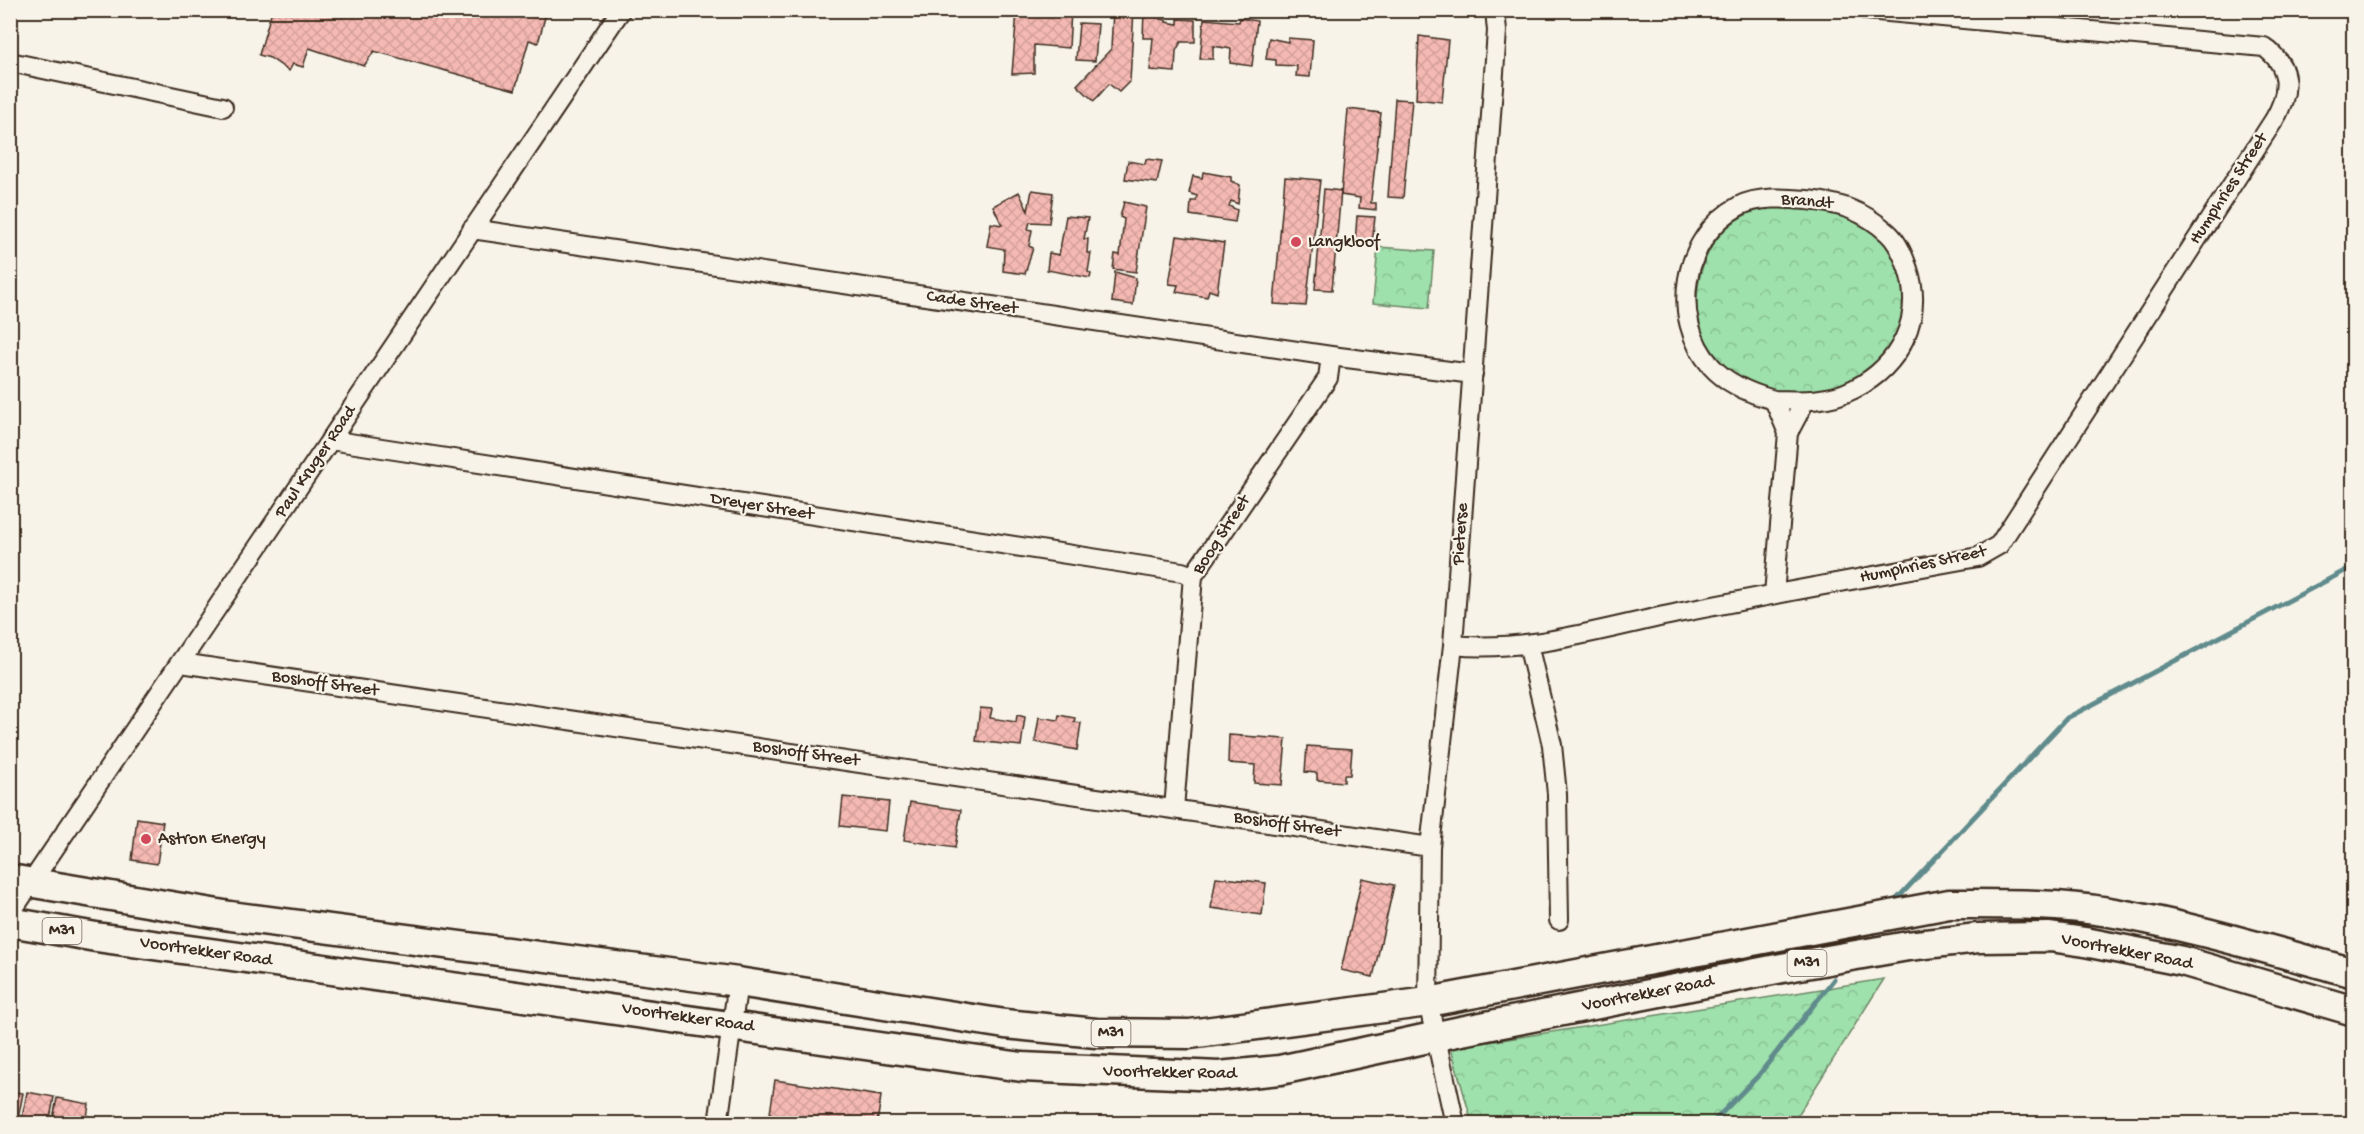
<svg xmlns="http://www.w3.org/2000/svg" width="2364" height="1134" font-family="'Gochi Hand',sans-serif">
<style>
.forest{fill:url(#forest-crowns);stroke:#6c8665;stroke-width:1.5}
.lines{fill:none;stroke-linecap:round;stroke-linejoin:round}
.stream{stroke:#618b8c;stroke-width:5}
.building{fill:url(#building-cross-hatch);stroke:#3b2a1e;stroke-width:1.5}
.street-casing{stroke:#3b2a1e;stroke-width:22}
.primary-casing{stroke:#3b2a1e;stroke-width:33}
.street{stroke:#f7f3e8;stroke-width:18}
.primary{stroke:#f7f3e8;stroke-width:28}
.poi-dot{fill:#d1495b;stroke:#f7f3e8;stroke-width:2}
.labels{text-anchor:middle;dominant-baseline:central;stroke-width:4.5;stroke-linejoin:round;paint-order:stroke}
.shield{fill:#f7f3e8;stroke:#73665b;stroke-width:1.5}
.shield-label{font-size:16px;font-weight:bold;fill:#3b2a1e}
.street-label{font-size:18px;fill:#3b2a1e;stroke:#f7f3e8}
.poi-label{font-size:18px;fill:#3b2a1e;stroke:#f7f3e8;text-anchor:start}
</style>
<defs>
<pattern id="forest-crowns" width="20" height="18" patternUnits="userSpaceOnUse" patternTransform="scale(1.5)"><rect width="20" height="18" fill="#9ee1ac"/><path d="M2 6a3 3 0 1 1 6 0M12 15a3 3 0 1 1 6 0" fill="none" stroke="#89c194"/></pattern>
<pattern id="building-cross-hatch" width="8" height="8" patternUnits="userSpaceOnUse" patternTransform="scale(1.5)"><rect width="8" height="8" fill="#f5b9b3"/><path d="M0 0l8 8M0 8l8-8" fill="none" stroke="#d39f9a"/></pattern>
</defs>
<rect width="100%" height="100%" fill="#f7f3e8"/>
<filter id="ink" filterUnits="userSpaceOnUse"><feTurbulence type="fractalNoise" baseFrequency=".0167" numOctaves="2"/><feDisplacementMap in="SourceGraphic" scale="12" xChannelSelector="R" yChannelSelector="G"/><feConvolveMatrix kernelMatrix="1 2 1 2 8 2 1 2 1" color-interpolation-filters="sRGB"/></filter>
<g filter="url(#ink)">
<path class="forest" d="M1792 207C1825 210 1849 211 1878 231 1886 237 1894 251 1898 261 1901 267 1906 275 1907 282 1911 330 1878 381 1829 389 1808 393 1777 396 1757 387 1728 375 1704 348 1697 318 1695 312 1697 306 1697 300 1698 262 1717 224 1755 211 1766 207 1780 208 1792 207Z
M1378 247 1434 251 1429 308 1373 303Z
M1884 979 1793 1123H1472L1451 1048Z"/>
<g class="lines">
<path class="stream" d="M1896 900 2067 718 2354 566
M1711 1124 1758 1076 1834 979"/>
</g>
<path class="building" d="M272 10H547L538 43 529 40 515 90 374 51 364 66 309 48 303 67 293 64 289 71 270 58 259 55Z
M1053 10H1071L1069 48 1034 45V73L1012 74 1017 11 1053 13Z
M1113 10H1134L1130 81 1119 92 1109 84 1094 101 1077 85 1111 49Z
M1144 11H1161L1160 19 1166 20V22L1178 24V19L1195 20V42H1181L1176 51 1175 72 1150 70 1153 38H1143Z
M1240 18 1257 21 1252 66 1230 63 1231 49 1213 46V59H1200L1204 19 1239 22Z
M1079 23 1098 24 1095 61 1076 60Z
M1419 36 1448 40 1442 102 1416 99Z
M1269 38 1288 42V38L1313 40 1310 77 1296 76 1297 66 1276 65V60L1266 59Z
M1395 99 1412 100 1403 198 1388 197Z
M1348 109 1381 113 1371 200V203H1376V210L1359 208 1360 198 1341 195Z
M1146 159 1162 161 1157 183 1125 179 1128 161 1145 164Z
M1203 172 1231 177V181L1240 185 1238 204 1231 201 1229 206 1237 210 1235 222 1190 215 1191 201H1196L1197 196 1189 193 1193 176 1202 178Z
M1285 177 1320 180 1306 306 1274 304Z
M1324 189 1341 191 1332 290 1315 289Z
M1032 190 1053 193 1049 223 1030 222 1028 229 1032 230 1029 246 1033 248 1025 274 1003 271 1004 249 987 246 991 223 1002 225 993 206 1019 192 1028 211Z
M1124 202 1146 207 1136 272 1113 269 1115 254 1120 255 1124 219 1120 217Z
M1066 216 1088 218 1084 239H1088L1087 253H1091L1088 272 1091 274 1090 278 1047 270 1049 253 1059 255Z
M1357 216 1375 217 1372 245 1355 244Z
M1177 236 1224 243 1217 293 1209 290 1207 297 1176 292 1178 285 1169 284Z
M1115 272 1136 278 1133 305 1112 302Z
M980 708 992 709 990 718 1016 722 1017 715 1025 717 1021 746 976 741Z
M1059 715 1075 718 1074 722 1081 723 1077 750 1035 742 1039 717 1058 720Z
M1229 735 1286 739 1282 785 1254 783 1255 765 1228 763Z
M1307 746 1352 749 1350 775H1344V782L1317 780V773L1305 772Z
M843 797 889 802 886 831 840 826Z
M910 802 961 810 955 848 904 840Z
M137 818 163 822 157 864 132 860Z
M1216 877 1266 883 1262 915 1211 908Z
M1362 878 1394 885 1373 977 1341 970Z
M775 1080 881 1096 877 1124H795L769 1120Z
M10 1091 23 1093 18 1119 10 1118Z
M27 1092 54 1097 50 1119 41 1118V1121L22 1118Z
M57 1098 89 1104 86 1124 53 1119Z"/>
<g class="lines">
<g class="street-casing">
<path id="street" d="M10 62 223 107
M472 229 1331 356 1473 374
M1774 400C1802 401 1829 402 1854 389 1900 366 1924 318 1908 269 1904 257 1898 242 1888 233 1864 211 1840 203 1807 200 1786 198 1758 196 1739 206 1682 237 1669 318 1711 366 1727 384 1752 394 1774 400L1788 433
M330 440 1182 572 1193 576
M1774 594 1788 433 1805 401
M1528 644 1552 745 1557 794 1559 920
M1453 645C1528 653 1605 628 1678 613 1778 593 1878 575 1978 557L1999 545 2274 120C2290 93 2292 67 2264 47L1867 10
M181 663 1430 847
M1174 809 1193 576 1328 378 1331 356
M10 914 621 10
M718 1124 738 982
M1455 1124 1428 1002 1430 847 1453 645 1497 31 1495 10"/>
</g>
<g class="primary-casing">
<path id="primary" d="M10 879 230 916 738 982 1005 1024 1096 1033 1190 1034 1428 1002 1949 904C2002 904 2057 903 2109 912 2192 926 2273 951 2354 973
M10 922 96 937 1022 1067 1219 1076 1280 1070 1461 1031 1782 968 1908 946 1978 938 2050 937 2085 942 2182 961 2354 1011"/>
</g>
<use href="#street" class="street"/>
<use href="#primary" class="primary"/>
</g>
</g>
<g class="poi-dot">
<circle cx="1296" cy="242" r="6"/>
<circle cx="146" cy="839" r="6"/>
</g>
<g class="labels">
<g class="shield">
<rect x="42.5" y="918" width="39" height="26" rx="4.5"/>
<rect x="1787.5" y="950" width="39" height="26" rx="4.5"/>
<rect x="1091.5" y="1020" width="39" height="26" rx="4.5"/>
</g>
<g class="shield-label">
<text x="62" y="931">M31</text>
<text x="1807" y="963">M31</text>
<text x="1111" y="1033">M31</text>
</g>
<g class="street-label">
<text transform="translate(2229 189) rotate(-57)">Humphries Street</text>
<text transform="translate(1807 202) rotate(5)">Brandt</text>
<text transform="translate(972 303) rotate(8)">Cade Street</text>
<text transform="translate(316 462) rotate(-56)">Paul Kruger Road</text>
<text transform="translate(762 507) rotate(9)">Dreyer Street</text>
<text transform="translate(1461 534) rotate(-86)">Pieterse</text>
<text transform="translate(1222 535) rotate(-57)">Boog Street</text>
<text transform="translate(1923 565) rotate(-12)">Humphries Street</text>
<text transform="translate(325 684) rotate(8)">Boshoff Street</text>
<text transform="translate(806 754) rotate(8)">Boshoff Street</text>
<text transform="translate(1287 825) rotate(8)">Boshoff Street</text>
<text transform="translate(206 952) rotate(8)">Voortrekker Road</text>
<text transform="translate(2127 952) rotate(11)">Voortrekker Road</text>
<text transform="translate(1648 994) rotate(-11)">Voortrekker Road</text>
<text transform="translate(688 1018) rotate(8)">Voortrekker Road</text>
<text transform="translate(1170 1073) rotate(1)">Voortrekker Road</text>
</g>
<g class="poi-label">
<text x="1308" y="242">Langkloof</text>
<text x="158" y="839">Astron Energy</text>
</g>
</g>
<rect width="2364" height="1134" fill="none" stroke="#f7f3e8" stroke-width="36"/>
<rect x="18" y="18" width="2328" height="1098" fill="none" stroke="#3b2a1e" stroke-width="2" filter="url(#ink)"/>
</svg>
